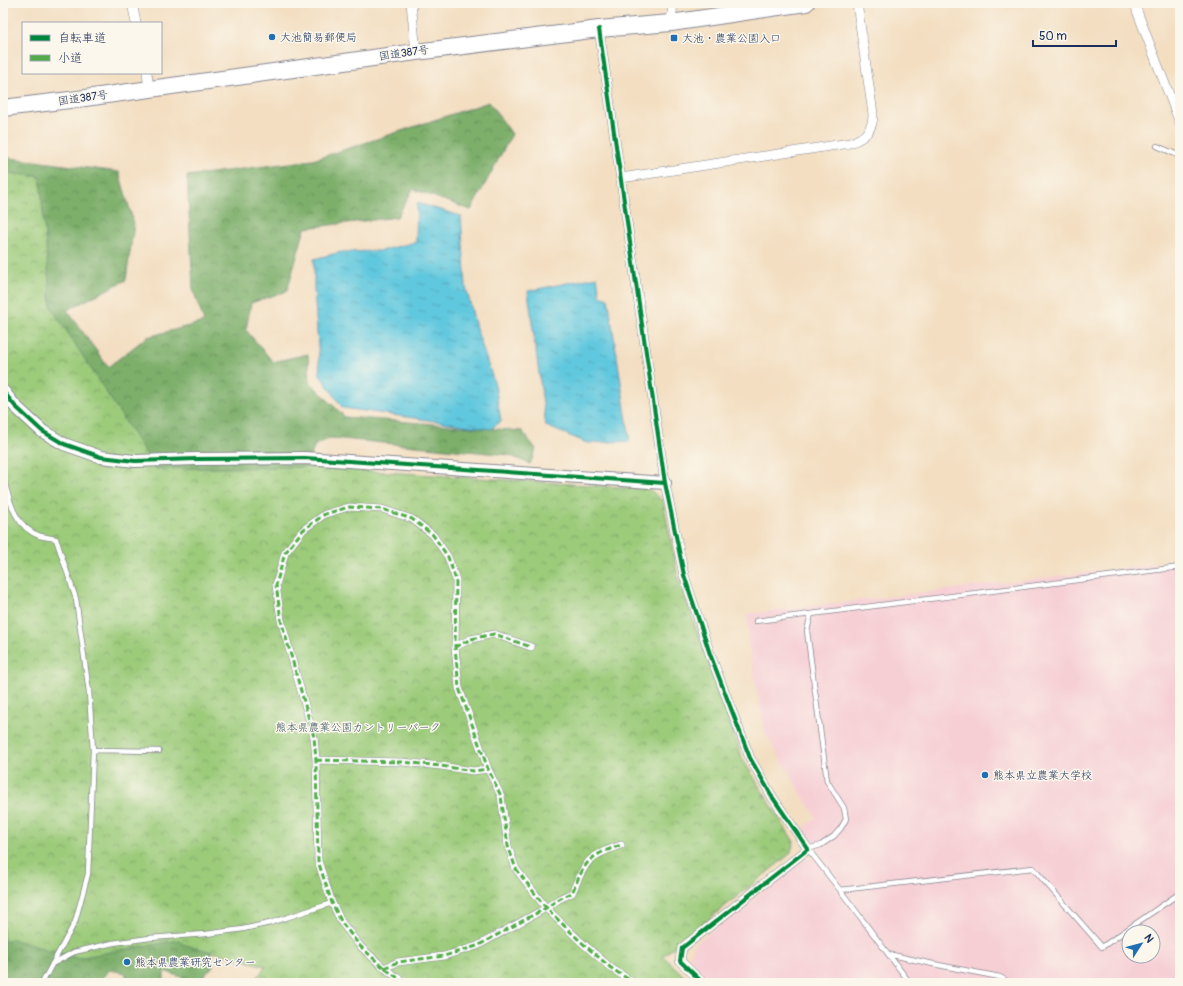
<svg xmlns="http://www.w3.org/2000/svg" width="1183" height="986" font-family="Pangolin,'Klee One',sans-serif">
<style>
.built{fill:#f6cfd5;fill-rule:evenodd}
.forest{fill:url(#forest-crowns);stroke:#4c6f64}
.park{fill:url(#park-crowns);stroke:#5c7d6c}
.water{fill:url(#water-ripples);stroke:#3e7c9e}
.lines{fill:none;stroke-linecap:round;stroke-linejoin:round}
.service-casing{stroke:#878690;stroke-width:6}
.pedestrian-casing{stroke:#878690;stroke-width:8}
.minor-casing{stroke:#878690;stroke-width:10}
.tertiary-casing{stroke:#878690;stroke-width:14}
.trunk-casing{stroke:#878690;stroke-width:18}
.service{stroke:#fff;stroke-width:4.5}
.pedestrian{stroke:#fff;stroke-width:7}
.minor{stroke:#fff;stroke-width:9}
.tertiary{stroke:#fff;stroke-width:12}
.trunk{stroke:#fff;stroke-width:16}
.quiet{stroke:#52ab49;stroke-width:3;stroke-dasharray:6 3;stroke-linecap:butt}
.cycleway-casing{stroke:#fbf7ec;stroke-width:6}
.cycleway{stroke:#00873e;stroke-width:4}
.poi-dot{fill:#1f6fb2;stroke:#fbf7ec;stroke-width:1.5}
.labels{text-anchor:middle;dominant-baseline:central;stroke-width:3;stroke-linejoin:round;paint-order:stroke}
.poi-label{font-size:11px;fill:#1b2f5e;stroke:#fbf7ec;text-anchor:start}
.street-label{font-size:11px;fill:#1b2f5e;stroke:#fbf7ec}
.park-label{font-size:11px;fill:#3b5665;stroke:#fbf7ec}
</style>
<defs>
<pattern id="forest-crowns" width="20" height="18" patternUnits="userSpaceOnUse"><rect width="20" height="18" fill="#7daf6a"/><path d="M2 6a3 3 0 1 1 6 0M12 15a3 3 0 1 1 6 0" fill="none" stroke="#668f5a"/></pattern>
<pattern id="park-crowns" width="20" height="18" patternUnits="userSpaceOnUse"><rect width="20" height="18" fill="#9ccb7a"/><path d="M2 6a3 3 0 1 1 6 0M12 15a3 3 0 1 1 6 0" fill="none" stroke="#7ea567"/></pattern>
<pattern id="water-ripples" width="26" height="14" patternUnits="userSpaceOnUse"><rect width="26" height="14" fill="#61c8de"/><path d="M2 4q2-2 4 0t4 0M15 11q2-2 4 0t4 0" fill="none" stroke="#4fa3b7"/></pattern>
</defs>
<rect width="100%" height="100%" fill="#fbf7ec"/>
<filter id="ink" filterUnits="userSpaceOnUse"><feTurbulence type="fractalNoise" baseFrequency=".025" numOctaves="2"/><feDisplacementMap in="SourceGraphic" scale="8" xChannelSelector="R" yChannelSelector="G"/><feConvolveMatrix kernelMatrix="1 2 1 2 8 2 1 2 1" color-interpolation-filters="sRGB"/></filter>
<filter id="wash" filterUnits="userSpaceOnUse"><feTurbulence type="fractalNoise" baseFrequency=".012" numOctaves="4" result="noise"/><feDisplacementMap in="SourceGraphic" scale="16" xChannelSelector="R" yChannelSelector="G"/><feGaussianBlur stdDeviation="0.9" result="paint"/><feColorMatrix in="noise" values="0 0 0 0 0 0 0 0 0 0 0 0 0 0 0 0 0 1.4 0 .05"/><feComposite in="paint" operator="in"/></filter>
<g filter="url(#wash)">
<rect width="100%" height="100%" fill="#f3dec1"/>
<path class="built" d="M1180 561V983H712L696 968 690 956 695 944 806 858 823 859 803 828 816 818 765 733 748 644V614ZM1129 932H1153V956H1129Z"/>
<path class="forest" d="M489 102 512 134 471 210 413 189 397 217 305 228 287 291 251 303 246 330 273 362 308 354 310 382 345 417 522 431 536 449 530 464 509 455 331 438 315 445 303 475 195 507 3 375V157L119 172 134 224 126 280 67 310 108 367 147 337 204 322 193 289 187 176 313 160Z
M174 931 209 942 213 966 198 983 164 971V983H126V973L110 970 96 983H3V932Z"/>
<path class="park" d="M3 172 40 177 51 307 156 469 307 467 649 489 663 501 678 578 743 760 794 842 790 854 663 956 691 983H253L266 966 182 944 179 940 77 958 11 939 3 942Z"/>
<path class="water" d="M417 203 461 216 466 287 476 328 495 385 501 421 491 429 343 408 320 375 314 289V259L341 252 380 251 416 242Z
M597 277 600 295 608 298 630 441 587 443 546 426 528 291Z"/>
</g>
<g filter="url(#ink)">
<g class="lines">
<g class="service-casing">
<path id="service" d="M1157 146 1180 156
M3 476C9 499 14 527 40 536 45 537 51 538 56 539L76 599 89 692 93 750 88 874 75 922 42 983
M811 614 807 631 827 781 844 808 846 819 841 828 834 836 821 845 808 849 840 890 910 983
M756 621 1180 567
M93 750 159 751
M840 890 1033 868 1102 947 1180 893
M888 954 933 964 1000 977 1010 983
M52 964 74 952 113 943 150 938 206 934 243 929 270 923 332 903"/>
</g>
<g class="pedestrian-casing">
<path id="pedestrian" d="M455 647 471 639 494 634 531 647
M316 760 402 762 441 766 473 771 488 769
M384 968 398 962 444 956 477 946 546 908 559 899 572 893C577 882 581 870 589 861 597 853 610 849 621 845
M405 983 384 968 360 946 342 923 332 903 318 861 316 760 314 737 281 620 276 585 285 553 303 530 325 514 349 507 382 509 412 519 433 535 448 557 456 580 455 647 459 688 488 769 501 796 508 846 516 869 546 908 580 941 611 968 634 983"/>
</g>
<g class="minor-casing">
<path id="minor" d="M132 3 136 23
M411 3 416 52
M1136 3 1137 11 1180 123
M671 23 673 3
M599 29 665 483 684 575 710 654 750 758 773 798 808 849 682 948 680 961 703 983
M147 73 149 88
M621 178 850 143C864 138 873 131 873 114L857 3"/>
</g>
<g class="tertiary-casing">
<path id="tertiary" d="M3 391 15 406 42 431 64 444 101 457 135 461 197 459 305 458 665 483"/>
</g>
<g class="trunk-casing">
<path id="trunk" d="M3 108 78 99 416 52 599 29 671 23 806 3"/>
</g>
<use href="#service" class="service"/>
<use href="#pedestrian" class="pedestrian"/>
<use href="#minor" class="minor"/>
<use href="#tertiary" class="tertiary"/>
<use href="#trunk" class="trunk"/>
<path class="quiet" d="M455 647 471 639 494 634 531 647
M316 760 402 762 441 766 473 771 488 769
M384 968 398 962 444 956 477 946 546 908 559 899 572 893C577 882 581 870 589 861 597 853 610 849 621 845
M405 983 384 968 360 946 342 923 332 903 318 861 316 760 314 737 281 620 276 585 285 553 303 530 325 514 349 507 382 509 412 519 433 535 448 557 456 580 455 647 459 688 488 769 501 796 508 846 516 869 546 908 580 941 611 968 634 983"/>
<g class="cycleway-casing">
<path id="cycleway" d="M599 29 665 483 684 575 710 654 750 758 773 798 808 849 682 948 680 961 703 983
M3 391 15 406 42 431 64 444 101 457 135 461 197 459 305 458 665 483"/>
</g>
<use href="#cycleway" class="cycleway"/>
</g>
</g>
<g class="poi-dot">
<circle cx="272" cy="37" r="4"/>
<rect x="670" y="34" width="8" height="8" rx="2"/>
<circle cx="985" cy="775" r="4"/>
<circle cx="127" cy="962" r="4"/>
</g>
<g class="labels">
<g class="poi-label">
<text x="280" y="37">大池簡易郵便局</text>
<text x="682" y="38">大池・農業公園入口</text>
<text x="993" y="775">熊本県立農業大学校</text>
<text x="135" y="962">熊本県農業研究センター</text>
</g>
<g class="street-label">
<text transform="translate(404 53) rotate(-8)">国道387号</text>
<text transform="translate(83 98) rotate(-8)">国道387号</text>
</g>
<g class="park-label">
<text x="358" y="727">熊本県農業公園カントリーパーク</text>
</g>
</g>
<rect width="1183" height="986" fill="none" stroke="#fbf7ec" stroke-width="16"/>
<rect x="22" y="22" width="140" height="52" fill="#fbf7ec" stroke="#a1a7b3"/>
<rect x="30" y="35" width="20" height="6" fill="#00873e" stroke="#a1a7b3"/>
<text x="58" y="42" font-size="12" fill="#1b2f5e">自転車道</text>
<rect x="30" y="55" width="20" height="6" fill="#52ab49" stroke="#a1a7b3"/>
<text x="58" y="62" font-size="12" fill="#1b2f5e">小道</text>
<g transform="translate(1141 944) rotate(54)"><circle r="19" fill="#fbf7ec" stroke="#a1a7b3"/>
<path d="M0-3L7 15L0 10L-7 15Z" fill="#1f6fb2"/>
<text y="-6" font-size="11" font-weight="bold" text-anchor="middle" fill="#1b2f5e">N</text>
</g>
<path d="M1033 40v6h83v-6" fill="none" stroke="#1b2f5e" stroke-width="2"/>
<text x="1039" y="40" font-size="12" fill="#1b2f5e" stroke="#fbf7ec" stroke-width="3" paint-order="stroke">50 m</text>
</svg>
